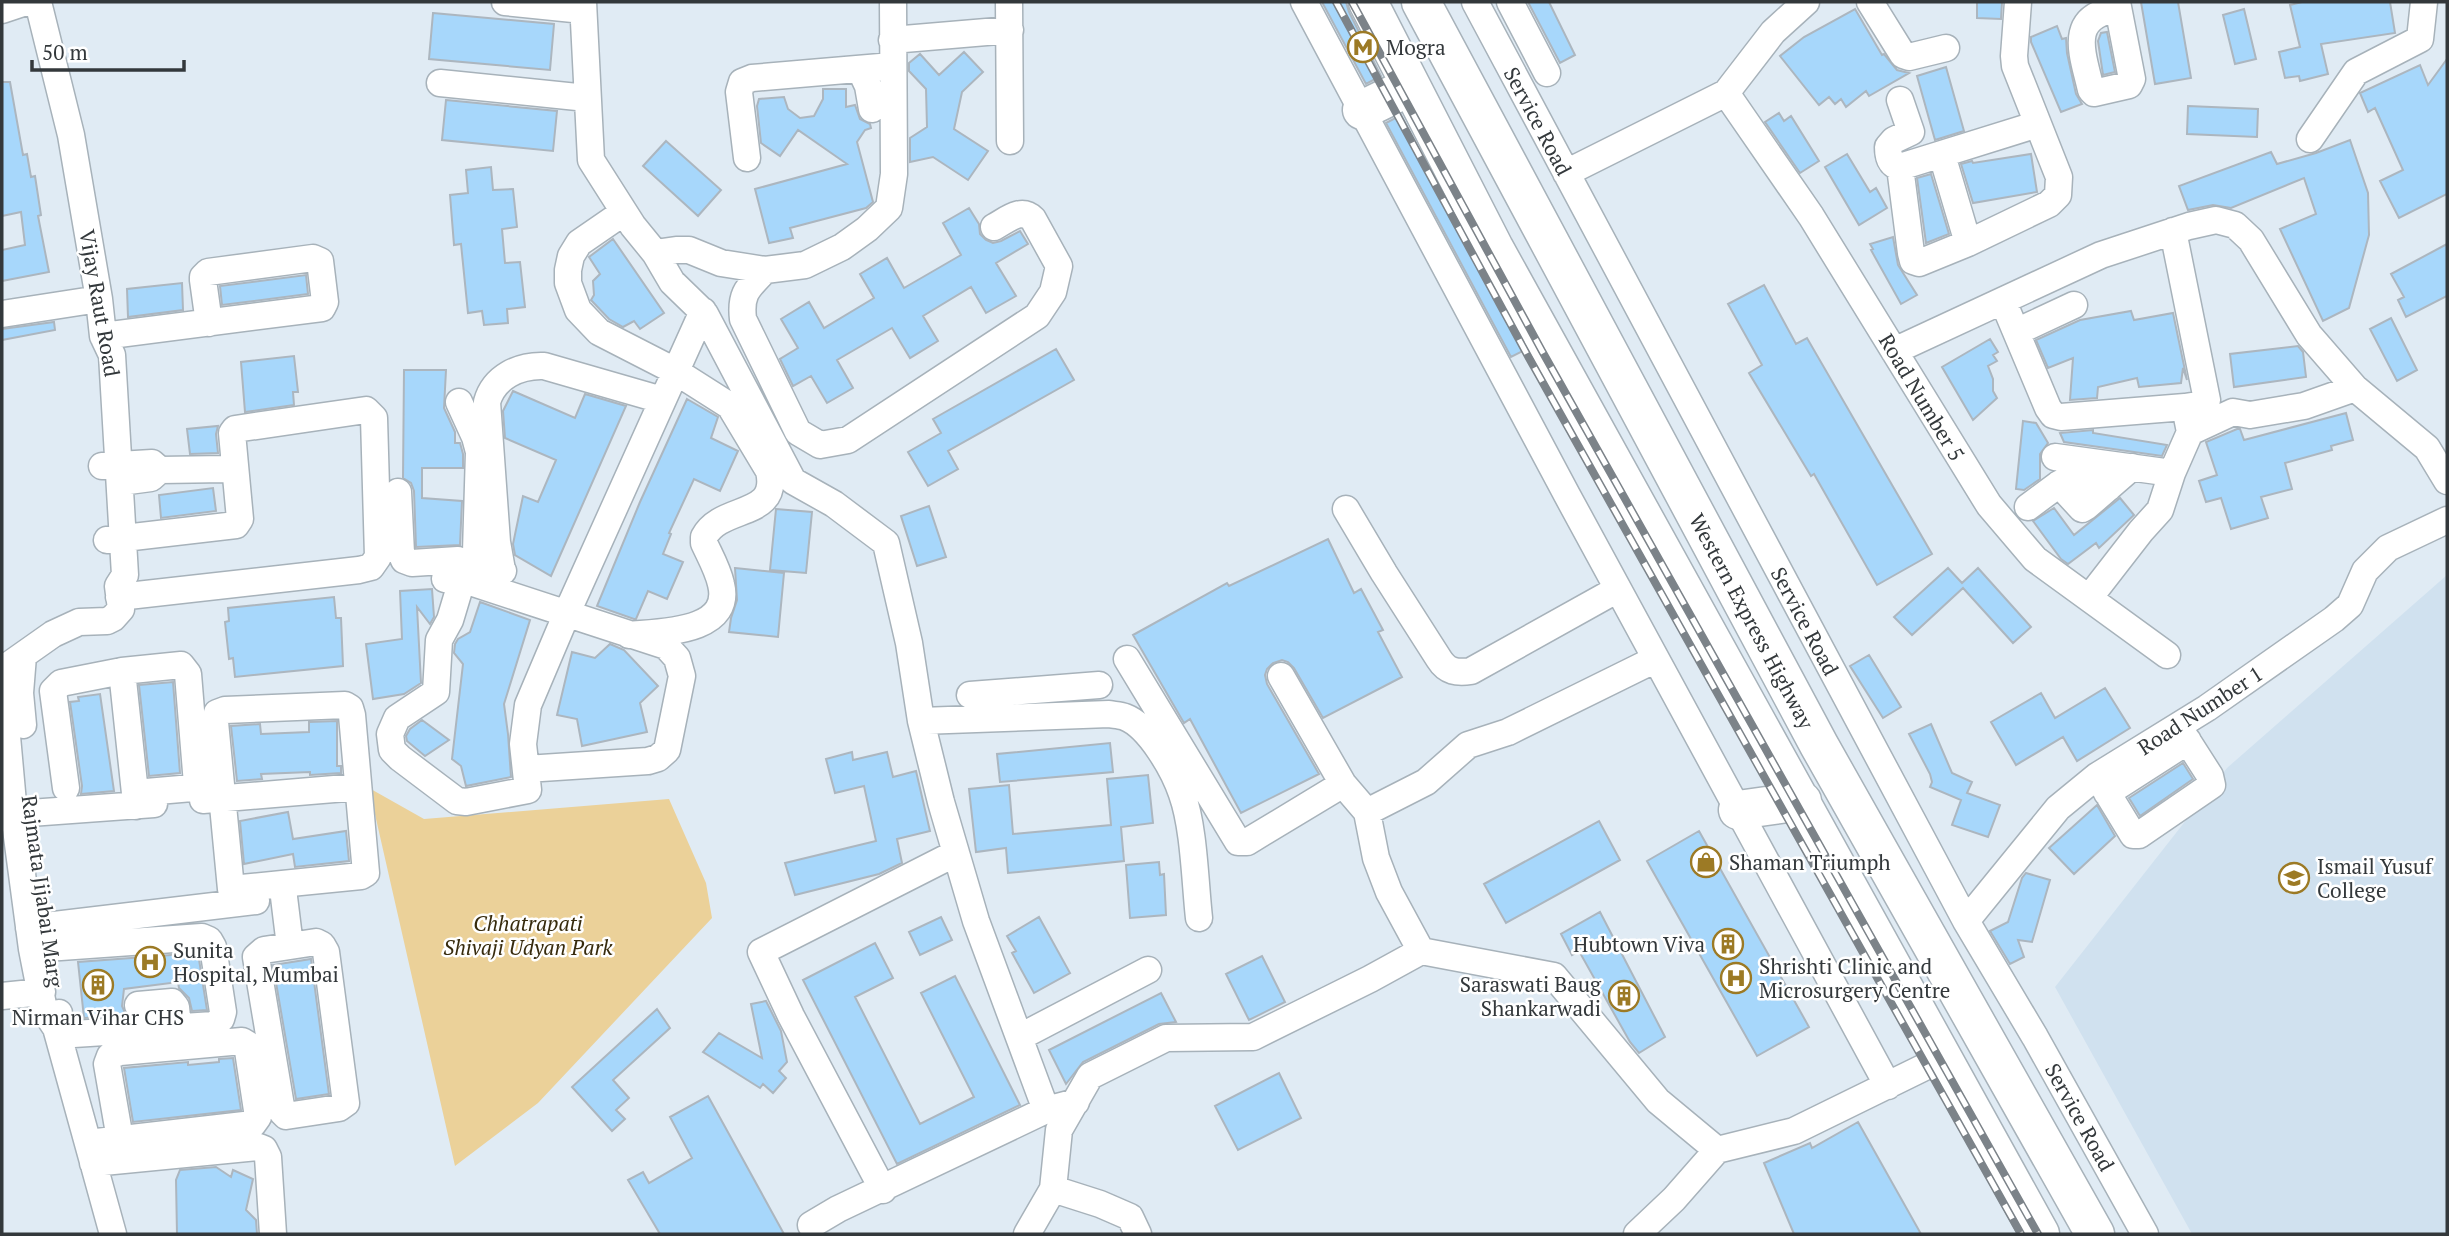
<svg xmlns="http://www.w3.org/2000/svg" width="2449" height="1236" font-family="'PT Serif',serif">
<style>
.built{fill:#d0e1ef}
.green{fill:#ebd199}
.building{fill:#a7d7fb;stroke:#acb6bf;stroke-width:2}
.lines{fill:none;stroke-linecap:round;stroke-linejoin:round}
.minor-casing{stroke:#a7b2ba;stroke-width:29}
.highway-casing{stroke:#a7b2ba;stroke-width:41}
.minor{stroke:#fff;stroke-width:26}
.highway{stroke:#fff;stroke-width:38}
.rail-casing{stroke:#7c8389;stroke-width:8}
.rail{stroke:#fff;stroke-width:5;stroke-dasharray:16;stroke-linecap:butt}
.labels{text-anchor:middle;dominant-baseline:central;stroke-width:5;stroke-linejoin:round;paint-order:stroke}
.poi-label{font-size:21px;fill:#33383b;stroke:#fff;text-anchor:start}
.street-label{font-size:21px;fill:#33383b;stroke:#fff}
.park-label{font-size:21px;font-style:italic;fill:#372b0d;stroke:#fff}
</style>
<rect width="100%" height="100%" fill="#e0ebf4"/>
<path class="built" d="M2447 575V1234H2192L2055 987 2227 768Z"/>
<path class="green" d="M369 788 424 819 669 799 706 883 712 918 538 1103 455 1166Z"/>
<path class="building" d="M1322 2H1346L1349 12 1381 76 1366 84Z
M1528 2H1549L1575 55 1560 63Z
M1977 2H2002L2001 19 1977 18Z
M2141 2H2178L2191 78 2155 84Z
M2302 2H2390L2395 33 2321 44 2328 74 2300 81 2299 76 2285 78 2279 52 2300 47 2290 5Z
M1855 9 1882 55 1884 54 1897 70 1909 73 1869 96 1866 91 1846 107 1841 99 1835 104 1829 97 1819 105 1780 56 1804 37Z
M2244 9 2256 59 2235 64 2223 15Z
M433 13 554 24 550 70 429 59Z
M2057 26 2062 39 2066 38 2067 53 2076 94 2082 104 2061 112 2031 42V37Z
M2107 32 2115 72 2103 75 2098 41 2101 33Z
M964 52 983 72 962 92 954 129 988 151 968 180 933 157 910 162V138L927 127 926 89 909 71V63L920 54 939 75Z
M2447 59V194L2399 218 2380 181 2403 170 2375 108 2368 112 2360 93 2420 65 2428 85Z
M1946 67 1964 131 1935 140 1917 76Z
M2 82H10L23 155 27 154 31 177 35 176 41 215 38 216 49 272 2 281V250L25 245 21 212 2 216Z
M823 89H846V107L855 105 860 119 870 124 871 128 865 130 857 142 873 202 866 208 790 228 793 238 769 243 755 189 847 164 798 130 780 156 761 143 757 106 759 99 784 97 788 109 800 118 814 116 823 99Z
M446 100 557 111 553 151 442 140Z
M2188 106 2258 109 2257 137 2187 134Z
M1779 113 1784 121 1791 116 1819 161 1800 173 1765 122Z
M1401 115 1475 258 1525 350 1511 357 1386 123Z
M2350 140 2368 193 2369 235 2349 308 2323 321 2280 229 2316 214 2304 178 2231 208 2213 205 2188 210 2179 186 2271 152 2277 164 2316 153Z
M666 141 721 190 698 216 643 166Z
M1847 154 1870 192 1876 188 1887 208 1859 225 1825 167Z
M2031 154 2037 192 1973 203 1961 164 1972 161 1973 163Z
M491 167 493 190 513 189 517 227 502 229 505 263 520 262 525 307 507 309 508 323 484 325 482 311 468 313 461 244 454 245 450 195 468 193 466 170Z
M1931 174 1949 234 1926 243 1917 178Z
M969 208 979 224 980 234 986 240 993 243 1001 241 1020 231 1028 244 996 263 1016 296 986 313 971 287 923 316 938 341 910 358 892 328 837 360 853 388 827 403 811 376 793 386 780 359 798 348 781 319 809 302 824 328 874 298 860 274 887 258 904 288 961 255 943 223Z
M1893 237 1898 265 1917 295 1901 304 1871 250 1873 249 1870 244Z
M613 239 664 313 640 329 634 321 623 327 609 319 591 300 594 295 593 281 600 274 589 257Z
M2447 244V296L2406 317 2398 300 2404 297 2391 274Z
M306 275 308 294 222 305 220 286Z
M182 283 183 310 128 317 127 289Z
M1764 285 1796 344 1807 338 1932 554 1877 585 1814 474 1811 476 1749 373 1762 365 1728 304Z
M2131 311 2134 320 2173 313 2187 380 2183 368 2181 383 2139 387 2137 378 2098 387 2097 398 2070 400 2073 358 2048 368 2036 340 2080 320Z
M2391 318 2417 370 2397 381 2370 329Z
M54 322 55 330 2 340V329Z
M1990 339 1998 352 1993 355 1997 361 1988 366 1993 379V391L1997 398 1973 420 1942 367Z
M2298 346 2303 352 2306 377 2234 387 2230 354Z
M1056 349 1074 380 948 451 958 469 928 486 908 452 941 433 933 419Z
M294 356 298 392H293L294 405 245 412 241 362Z
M404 370H446L444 408 455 432V443H460L463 454V468H422V498L462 501 460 545 416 547 414 491 411 483 403 478Z
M513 391 575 418 585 394 626 406 551 576 515 555 513 544 523 496 538 502 556 460 505 438 503 411Z
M687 399 718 417 711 438 738 451 720 491 694 479 669 533 671 534 663 554 683 562 667 599 648 591 636 619H634L597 606 640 502Z
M2346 413 2353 440 2331 446 2332 450 2285 463 2292 489 2261 497 2268 518 2231 529 2221 498 2206 502 2199 481 2217 475 2206 442 2237 429H2240L2244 440Z
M2023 421 2036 423 2048 443 2040 454V479L2024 490 2016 489Z
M218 426 216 434 218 453 190 454 187 429Z
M2093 430V433L2167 445 2162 456 2064 442 2060 433Z
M213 488 216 511 161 518 159 495Z
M2120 498 2134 515 2099 548 2096 543 2068 564 2061 559 2033 521 2054 508 2074 535Z
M929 506 946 557 917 566 901 516Z
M776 509 812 512 806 573 770 570Z
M1328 539 1354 593 1361 589 1383 630 1378 632 1402 677 1323 718 1294 668 1288 662 1282 660 1273 663 1267 669 1265 675 1267 684 1319 774 1241 813 1190 719 1184 723 1133 635 1227 583 1229 586Z
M735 568 784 573 778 637 729 632 731 618 737 600Z
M1948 568 1962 583 1978 568 2031 627 2013 643 1963 588 1912 635 1894 617Z
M432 589 434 617 430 624 417 607 421 683 404 694 373 699 366 644 402 639 400 591Z
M334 597 336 618H341L343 666 235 677 233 658 229 659 225 622 229 621 228 608Z
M480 602 530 620 504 704 508 734 511 777 466 786 461 766 452 759 463 664 454 653 455 644 458 639 470 632Z
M610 644 624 650 658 686 640 703 647 732 582 746 577 719 557 715 572 652 595 658Z
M1869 655 1901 707 1883 718 1850 666Z
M173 682 180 773 149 776 139 685Z
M2105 688 2130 728 2077 761 2063 737 2016 765 1991 722 2041 693 2055 718Z
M100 694 114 791 81 794 82 786 70 702 79 701 78 697Z
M422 720 449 740 425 756 407 741 406 736 410 729Z
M337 721V766H341V773L310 775V772L261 774 262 779 237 781 231 726 260 724 261 734 309 732V722Z
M1931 724 1952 773 1972 782 1967 793 2000 805 1988 837 1952 825 1961 800 1930 787 1932 782 1930 774 1909 734Z
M1110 743 1113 772 1000 782 997 754Z
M852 752 853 760 887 752 893 777 916 771 930 831 897 839 902 863 879 874 795 895 785 863 876 841 864 786 835 793 826 759Z
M2183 763 2193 779 2140 816 2129 798Z
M1148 775 1153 823 1121 827 1124 861 1008 873 1006 848 976 852 969 789 1009 785 1013 834 1111 825 1107 779Z
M2097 805 2115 836 2074 874 2049 848Z
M288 812 293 839 346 831 349 861 295 867 293 854 244 864 240 821Z
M1599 821 1620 860 1506 923 1484 884Z
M1699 831 1809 1027 1757 1056 1647 861Z
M1159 862 1160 875 1164 874 1166 915 1130 918 1126 865Z
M2026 873 2050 880 2032 942 2018 940 2024 957 2010 964 1990 931 2008 922 2022 878Z
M1600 912 1665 1037 1639 1053 1630 1042 1579 951 1572 955 1561 934Z
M941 917 952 940 920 955 909 932Z
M1039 917 1070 973 1034 993 1012 953 1016 951 1007 936Z
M875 943 893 978 855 997 920 1124 974 1097 921 993 955 976 1020 1105 897 1164 803 980Z
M198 953 207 1010 192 1011 189 998 179 988 178 982 124 989 122 1006 126 1015 84 1018 78 962Z
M1262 956 1285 1002 1249 1020 1226 974Z
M311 959 329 1094 296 1099 273 965Z
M1161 993 1176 1022 1159 1024 1083 1062 1066 1084 1049 1050Z
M766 1001 781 1031 787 1062 779 1071 786 1078 773 1093 763 1084 760 1088 703 1052 719 1033 762 1058 751 1004Z
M657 1009 670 1028 613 1080 629 1098 616 1110 625 1119 612 1131 572 1087Z
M233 1058 241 1110 133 1122 124 1068 188 1062V1065L219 1062V1059Z
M1279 1073 1301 1118 1238 1150 1215 1106Z
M708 1096 784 1234H660L628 1180 643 1172 649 1183 692 1158 670 1117Z
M1858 1122 1921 1234H1794L1764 1163 1810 1143 1812 1148Z
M216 1167 231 1177 233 1170 253 1179 246 1210 256 1220 257 1234H177L176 1180 180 1170Z"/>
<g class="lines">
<g class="minor-casing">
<path id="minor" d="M38 2 71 135 99 299 103 336 112 355 125 575 118 586 121 609 113 618 107 621 79 622 53 634 9 665 2 681 14 814 32 949 44 1010 56 1028
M505 2 583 10
M583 2 591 160 633 226 655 253 672 282 705 314 793 481 834 504 886 543 909 643 921 721 941 802 976 921 1046 1110 1076 1102
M1009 2 1010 141
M1304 2 1567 495 1888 1086
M1475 2 1966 921 2035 1037 2145 1234
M1510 2 1547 73
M1870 2 1903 55 1909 57 1946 48
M2117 2 2132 79 2129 85 2094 93 2091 90C2083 54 2066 17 2117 9
M2 10 26 2
M892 40 1010 30
M860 69 868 86 872 109
M440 83 587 98
M1726 93 1811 216 1989 505 2035 559 2167 655
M1900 100 1911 132 1894 140 1888 147C1888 156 1890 165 1900 167L2038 124
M2310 139 2356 72 2420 39 2424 2
M1942 155 1968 243
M747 158 739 92 742 82 752 78 892 66
M1900 167 1911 253 1913 261 1919 263 1968 243 2049 204 2058 195 2059 177 2015 66 2014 56 2018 2
M1566 173 1726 93 1773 32 1806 2
M624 212 579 243 571 256 568 270V283L578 310 599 332 675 371 730 406 769 471C780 519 721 504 704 537V543C710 556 718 570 721 584 733 633 660 632 629 635
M2173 231 2207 400 2204 404 2185 407
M655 253 676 250H689L721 263 765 270 805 265 842 247 867 229 889 208 894 174 893 2
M765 270C748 288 740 293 743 319L798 432 820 445 848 440 1037 316 1053 292 1059 266 1033 219C1021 207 1007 220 994 227
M2003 301 2048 408 2053 415 2061 417 2185 407 2190 432
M2 314 99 299
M2016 332 2074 305
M103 336 322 308 325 302 320 261 313 258 208 272 203 277V280L209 323
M1894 351 2101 255 2189 226 2216 220 2235 225 2251 240 2309 335 2355 388
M459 402 475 437 479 452 476 552 479 558 503 571
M2055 457 2172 473
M102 466 152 463 160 470 151 478 121 482
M160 470 226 469
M2108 488 2067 480 2059 484 2082 509 2087 506 2132 467
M398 492 401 553 404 560 412 563 458 560 463 565 462 580 450 620 439 640 436 692 397 718 390 734 392 750 400 758 457 801 466 802 528 790 523 744 528 705 570 606 703 311
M2028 507 2059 484
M1346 509 1384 573 1439 659C1447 672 1457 673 1471 671L1618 589
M107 540 236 525 240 519 232 433 235 429 366 410 374 418 378 557 371 567 359 570 119 597
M502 570 497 542 487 402C494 377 519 365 544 366L662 400
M445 579 470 582 666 646 677 658 682 676 667 750 658 758 648 761 526 769
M2089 598 2141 531 2160 510 2172 473 2190 432 2233 412 2250 415 2304 406 2355 388 2427 448 2447 481
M1127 659 1238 842H1247L1343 784 1367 812
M1281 676 1343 784
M970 695 1099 685
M345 705 350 708 352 715 366 873 361 876 231 889 215 722 217 713 225 710Z
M921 721 1109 714C1114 715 1120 715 1125 717 1149 726 1174 770 1182 794 1194 827 1195 882 1199 918
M23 725 20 693 23 656
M2097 776 2133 835H2139L2212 785 2210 776 2178 726
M66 788 53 691 61 683 122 671
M135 793 192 788 197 784 188 674 181 665 122 671 135 793 136 806
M2107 793 2188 741
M203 800 358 787
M2 818 30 813 154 804
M284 897 290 946
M1966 921 2058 808 2097 776 2207 708 2334 619 2350 605 2365 571 2388 548 2447 520
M29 928 256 901
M316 942 322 945 326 952 346 1103 339 1108 286 1116 282 1112 256 957 264 950Z
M32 949 202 937 209 940 213 947 223 1012 221 1019 214 1025 58 1035
M1421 951 1389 892 1376 858 1367 812 1426 782 1468 745 1508 732 1656 659
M2 996 42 992
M138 1005 172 1002 176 1007 178 1027
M59 1013 56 1028 58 1035 113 1234
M1020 1037 1148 970
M88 1143 253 1124 258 1117 247 1044 242 1041 120 1052 110 1056 107 1064 120 1139
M93 1163 259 1147 264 1149 268 1157 273 1234
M1053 1189 1100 1204 1130 1217 1138 1234
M883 1190 791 1016 761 952 956 853
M811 1225 838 1209 1046 1110
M1027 1234 1053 1189 1059 1130 1090 1076 1166 1038 1253 1037 1370 979 1421 951 1554 976 1658 1101 1717 1150 1794 1131 1943 1058
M1637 1234 1674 1199 1717 1150"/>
</g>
<g class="highway-casing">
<path id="highway" d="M1368 2 1494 248 2040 1234
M1421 2 1819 745 2095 1234
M1362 110 1411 86
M1738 810 1802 801"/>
</g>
<use href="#minor" class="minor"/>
<use href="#highway" class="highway"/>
<g class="rail-casing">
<path id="rail" d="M1336 2 1529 358 2021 1234
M1352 2 1542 351 2038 1234"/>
</g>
<use href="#rail" class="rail"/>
</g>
<defs>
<g id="metro-ring" transform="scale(1.575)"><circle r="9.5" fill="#fff" stroke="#9c7a25" stroke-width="1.5"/><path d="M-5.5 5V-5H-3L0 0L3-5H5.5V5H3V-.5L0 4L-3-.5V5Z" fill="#9c7a25"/></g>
<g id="shop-ring" transform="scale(1.575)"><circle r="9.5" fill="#fff" stroke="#9c7a25" stroke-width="1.5"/><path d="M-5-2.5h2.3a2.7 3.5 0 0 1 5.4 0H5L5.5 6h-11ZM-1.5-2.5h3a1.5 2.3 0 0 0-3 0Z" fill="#9c7a25"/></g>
<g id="university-ring" transform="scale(1.575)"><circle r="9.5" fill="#fff" stroke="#9c7a25" stroke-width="1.5"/><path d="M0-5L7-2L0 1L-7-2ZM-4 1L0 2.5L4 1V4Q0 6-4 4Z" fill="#9c7a25"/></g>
<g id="building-ring" transform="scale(1.575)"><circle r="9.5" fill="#fff" stroke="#9c7a25" stroke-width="1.5"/><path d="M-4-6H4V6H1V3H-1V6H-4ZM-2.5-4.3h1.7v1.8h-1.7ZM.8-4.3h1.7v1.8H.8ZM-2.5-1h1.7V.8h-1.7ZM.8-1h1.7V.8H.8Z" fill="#9c7a25"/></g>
<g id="hospital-ring" transform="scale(1.575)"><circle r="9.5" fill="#fff" stroke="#9c7a25" stroke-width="1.5"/><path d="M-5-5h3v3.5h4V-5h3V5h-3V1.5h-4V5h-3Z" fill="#9c7a25"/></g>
</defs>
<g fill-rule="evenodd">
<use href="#metro-ring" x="1363" y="47"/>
<use href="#shop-ring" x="1706" y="862"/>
<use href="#university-ring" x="2294" y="878"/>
<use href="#building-ring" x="1728" y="944"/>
<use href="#hospital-ring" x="150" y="962"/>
<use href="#hospital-ring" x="1736" y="978"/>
<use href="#building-ring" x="98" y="985"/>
<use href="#building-ring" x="1624" y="996"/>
</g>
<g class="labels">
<g class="poi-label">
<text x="1386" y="47">Mogra</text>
<text x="1729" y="862">Shaman Triumph</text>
<text x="2317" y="866">Ismail Yusuf<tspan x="2317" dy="24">College</tspan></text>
<text x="1705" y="944" text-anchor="end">Hubtown Viva</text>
<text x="173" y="950">Sunita<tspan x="173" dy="24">Hospital, Mumbai</tspan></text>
<text x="1759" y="966">Shrishti Clinic and<tspan x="1759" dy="24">Microsurgery Centre</tspan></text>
<text x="1601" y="984" text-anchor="end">Saraswati Baug<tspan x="1601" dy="24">Shankarwadi</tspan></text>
<text x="98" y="1017" text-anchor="middle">Nirman Vihar CHS</text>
</g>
<g class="street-label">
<text transform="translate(1538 121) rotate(62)">Service Road</text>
<text transform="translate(100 303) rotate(80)">Vijay Raut Road</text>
<text transform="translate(1922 397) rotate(59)">Road Number 5</text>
<text transform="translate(1752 621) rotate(62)">Western Express Highway</text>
<text transform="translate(1805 621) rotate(62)">Service Road</text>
<text transform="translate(2200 710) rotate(-33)">Road Number 1</text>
<text transform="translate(43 891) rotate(82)">Rajmata Jijabai Marg</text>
<text transform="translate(2080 1117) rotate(61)">Service Road</text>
</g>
<g class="park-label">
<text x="528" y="923">Chhatrapati<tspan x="528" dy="24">Shivaji Udyan Park</tspan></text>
</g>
</g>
<rect width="2449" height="1236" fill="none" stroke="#33383b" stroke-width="7"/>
<path d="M32 60v10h152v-10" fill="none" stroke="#33383b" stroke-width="3.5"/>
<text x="42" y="60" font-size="21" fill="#33383b" stroke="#ffffff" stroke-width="5" paint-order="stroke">50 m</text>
</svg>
